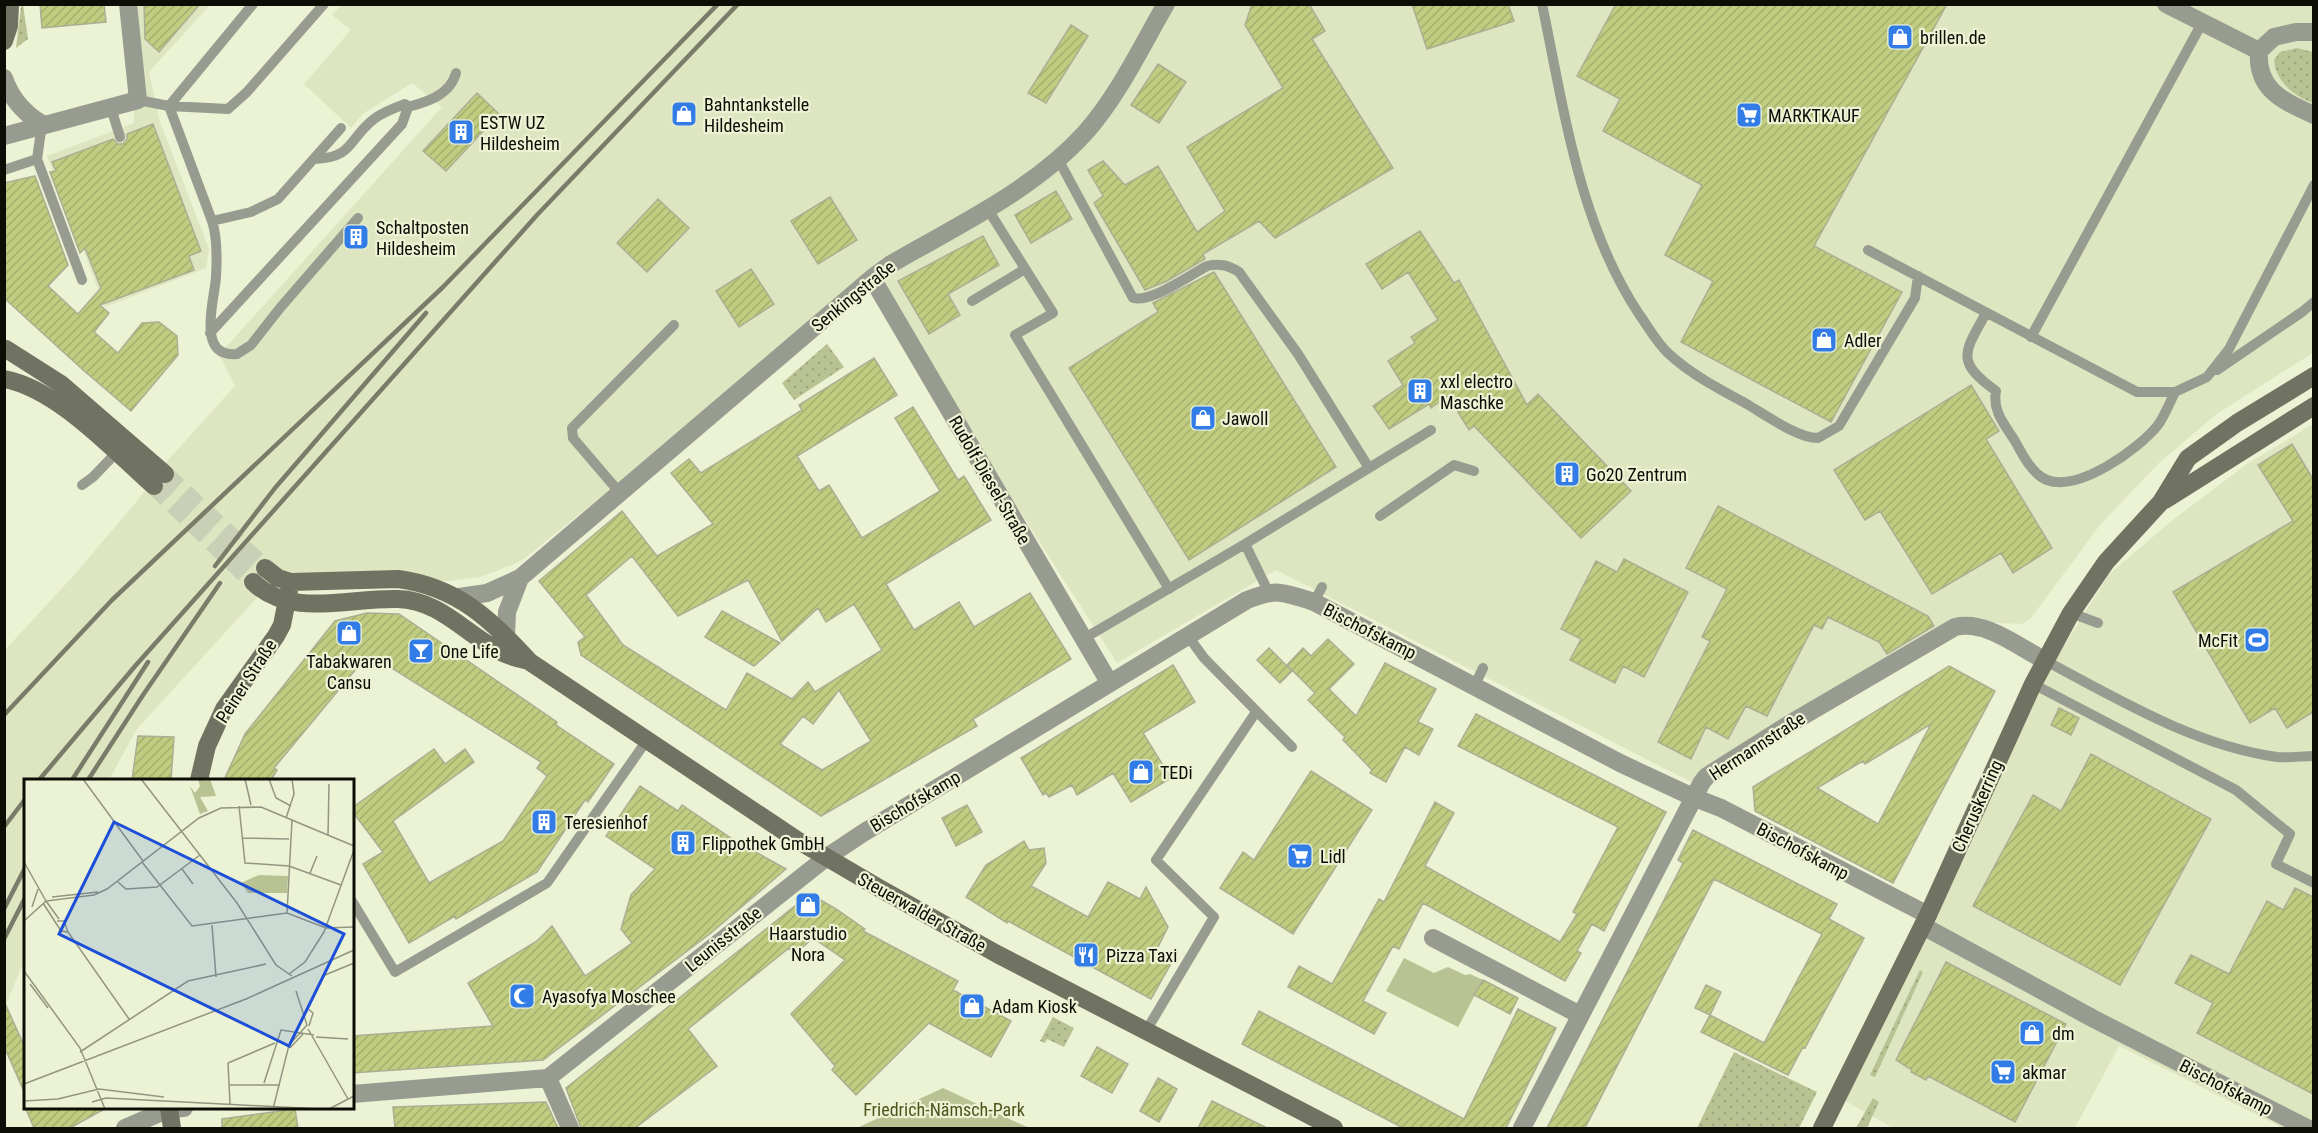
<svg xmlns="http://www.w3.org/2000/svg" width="2318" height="1133" font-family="'Roboto Condensed',sans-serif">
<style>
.built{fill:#dee6c1}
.grass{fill:url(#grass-dots)}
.park{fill:#b9c293}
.building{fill:url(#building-hatch);stroke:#aaaf93;stroke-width:1.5;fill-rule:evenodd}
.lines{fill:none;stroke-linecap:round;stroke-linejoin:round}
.secondary-tunnel{stroke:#cad0b5;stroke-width:18;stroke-dasharray:18 9;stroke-linecap:butt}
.lane{stroke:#989b8f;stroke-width:10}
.street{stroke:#989b8f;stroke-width:18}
.secondary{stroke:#707362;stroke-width:18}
.rail{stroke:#787c69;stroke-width:4.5}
.labels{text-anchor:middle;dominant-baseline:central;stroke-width:4.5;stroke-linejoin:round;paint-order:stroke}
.poi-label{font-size:18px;fill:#0c0d05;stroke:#ecf2d4;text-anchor:start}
.street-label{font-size:18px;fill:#0c0d05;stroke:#ecf2d4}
.park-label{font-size:18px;fill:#4d541e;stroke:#ecf2d4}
.inset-road{fill:none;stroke:#929681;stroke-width:1.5}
.view{fill:#1d4ed8;fill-opacity:0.15;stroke:#1d4ed8;stroke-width:3}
.inset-edge{fill:none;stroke:#0c0d05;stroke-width:3}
</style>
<defs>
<pattern id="grass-dots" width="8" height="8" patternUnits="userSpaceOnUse" patternTransform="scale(1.5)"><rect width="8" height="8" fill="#b9c293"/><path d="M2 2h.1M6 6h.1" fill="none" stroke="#9ea67d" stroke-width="1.8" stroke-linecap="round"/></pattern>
<pattern id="building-hatch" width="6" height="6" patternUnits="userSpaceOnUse" patternTransform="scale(1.5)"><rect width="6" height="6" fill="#c0cd81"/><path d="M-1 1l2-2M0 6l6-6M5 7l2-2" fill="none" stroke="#a4af6e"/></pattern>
</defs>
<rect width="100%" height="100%" fill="#ecf2d4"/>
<path class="built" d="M133 5H210L149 72 160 122 209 249 206 268 105 307 47 156 134 123Z
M341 5H2313V353L2218 413 2159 463 2100 525 2031 618 2022 624 1971 622 1693 783 1276 570 1117 663 872 280 521 561 481 577 439 582 276 577 136 730 109 780H26L25 959 5 1007V650L75 574 137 501 168 460 235 386 219 355 442 107 412 83 364 113 351 128 304 84 351 30 332 15Z
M2313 424V1128H2283L2119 1046 2075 1128H1893L1837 1096 2033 689 2062 649 2109 574 2174 519 2247 464Z"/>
<path class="grass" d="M23 5 28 39 16 48 21 7Z
M2297 48 2313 52V103C2294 96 2276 82 2274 60L2280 52Z
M827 344 844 367 794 400 782 383Z
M1920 970 1923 972 1875 1077 1870 1075Z
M1053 1017 1074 1028 1064 1047 1047 1039 1045 1043 1040 1041Z
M1734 1052 1817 1092 1799 1128H1697Z
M1873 1098 1879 1102 1867 1128H1856Z"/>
<path class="park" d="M1404 958 1434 973 1448 967 1465 975 1470 974 1483 980 1458 1027 1386 991Z
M943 1088 1029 1128H857Z"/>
<path class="building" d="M40 4H104L106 22 42 28Z
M144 4H200L159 52 145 39Z
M1252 4H1309L1325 31 1312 39 1393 168 1275 238 1259 221 1203 254 1205 259 1167 281 1145 290 1094 203 1103 196 1088 170 1103 161 1125 185 1158 166 1197 232 1225 211 1187 147 1283 88 1245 25Z
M1412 4H1508L1514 21 1427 49Z
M1616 4H1947L1814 246 1902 292 1831 422 1681 342 1713 281 1665 255 1702 185 1603 131 1620 99 1577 76Z
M1071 25 1088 36 1046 103 1028 93Z
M1158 64 1186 82 1159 123 1131 105Z
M477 93 499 114 446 171 423 151Z
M153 124 201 251 189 256 194 270 100 305 109 313 94 332 118 353 142 323 159 322 177 336 178 355 131 411 82 369 4 298V183L35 176 68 265 48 286 78 314 101 288 85 248 80 253 50 172 56 171 52 162 113 139 118 144H123L127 139V134Z
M1056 191 1072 219 1031 243 1015 215Z
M830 197 857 240 818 264 791 221Z
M658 199 689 228 647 272 617 243Z
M1420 231 1454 283 1459 280 1527 405 1538 394 1631 491 1581 538 1474 426 1469 430 1448 396 1431 408 1429 404 1389 429 1373 406 1403 385 1388 361 1415 343 1411 337 1438 320 1408 272 1382 289 1366 264Z
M983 236 999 265 948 294 960 315 929 334 898 281Z
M751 269 774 304 739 327 716 291Z
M1214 272 1336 467 1189 560 1069 368 1158 312 1153 303Z
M874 358 897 395 797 456 819 491 829 485 862 538 940 491 895 418 913 407 958 480 964 476 991 520 886 584 914 630 959 602 974 627 1030 593 1071 659 973 719 977 726 821 816 581 655 578 642 585 637 539 581 622 511 657 556 713 524 671 473 689 459 701 473 802 410 799 405ZM632 556 678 616 748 580 782 641 818 608 826 622 854 604 882 650 815 692 808 682 792 699 747 673 726 710 623 645 586 595ZM839 690 871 741 822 770 780 744 803 716 813 724Z
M1971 385 1999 431 1986 439 2052 548 2013 573 2001 553 1932 594 1880 511 1865 520 1834 470Z
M2292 444 2313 479V712L2287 728 2275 708 2250 723 2173 592 2293 521 2258 465Z
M1718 506 1928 616 1934 626 1887 654 1879 642 1828 617 1822 629 1814 625 1767 716 1746 706 1728 739 1706 727 1691 759 1658 742 1710 641 1702 637 1727 589 1686 568Z
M1624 559 1688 592 1644 677 1623 666 1615 683 1570 660 1581 639 1561 629 1596 561 1617 572Z
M722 611 780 643 754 666 705 637Z
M367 613 399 614 557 722 556 725 614 764 588 802 585 800 537 872 456 919 455 916 409 943 363 864 383 852 352 811V808L434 749 445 764 465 749 474 762 393 821 429 883 503 841 547 776 537 768 541 762 376 658 361 663 274 768 277 770 271 780H224L245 734 335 621Z
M1328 639 1354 664 1329 689 1356 716 1385 663 1436 689 1418 722 1433 729 1419 755 1405 747 1386 782 1370 773 1372 770 1343 740 1345 737 1308 700 1315 693 1287 665 1303 648 1311 656Z
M1269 648 1292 671 1280 683 1257 660Z
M1173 665 1195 702 1143 733 1171 778 1131 802 1113 773 1077 795 1072 785 1049 797 1046 793 1043 795 1021 758Z
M1949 666 1995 691 1893 883 1755 811 1753 787ZM1931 724 1878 824 1817 788 1863 761 1865 764Z
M2059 708 2079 718 2071 735 2051 725Z
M1476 714 1666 812 1604 931 1592 924 1577 951 1581 953 1565 981 1423 903 1399 949 1393 946 1363 1001 1386 1013 1374 1034 1288 987 1299 966 1332 984 1379 899 1384 902 1435 802 1454 813 1425 866 1560 942 1577 914 1573 912 1618 827 1458 746Z
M138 736 174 737 171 780H132Z
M2091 754 2211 819 2120 985 1973 906 2033 795 2061 811Z
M1311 771 1372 810 1293 934 1220 888 1243 852 1254 860Z
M640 786 678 811 682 805 734 840 786 869 711 933 543 1060 352 1073V1036L493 1026 468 983 537 941 552 926 585 976 632 943 621 929 631 895 655 869 606 836Z
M967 805 982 832 956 846 942 818Z
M1693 830 1837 904 1829 919 1864 938 1805 1048 1803 1047 1788 1075 1701 1032 1710 1015 1764 1043 1822 934 1714 879 1585 1128H1547L1683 863 1678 860Z
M1024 841 1029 850 1044 848 1046 863 1031 886 1088 917 1108 882 1140 899 1146 887 1168 927 1156 951 1173 960 1151 999 1008 921 1007 923 966 897 986 865Z
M2295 888 2313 897V1094L2197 1033 2213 1003 2175 983 2191 955 2229 974 2267 901 2283 910Z
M810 897 817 898 836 909 865 929 863 931 958 981 953 990 1011 1021 991 1057 929 1023 856 1095 832 1070 835 1066 791 1014 845 960 813 938 794 955 789 948 688 1029 717 1066 635 1128H581L566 1088 805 898Z
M1946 962 2066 1024 2015 1122 1928 1076 1926 1080 1911 1072 1912 1070 1896 1060Z
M1483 980 1518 998 1510 1014 1474 995Z
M1706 985 1721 992 1710 1015 1695 1008Z
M4 1001 26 1050V1096L4 1046Z
M1518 1009 1556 1028 1506 1128H1403L1242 1044 1259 1011 1464 1119Z
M1097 1047 1128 1064 1112 1093 1081 1076Z
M1158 1078 1177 1089 1159 1122 1140 1111Z
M1212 1101 1267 1128H1198Z
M546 1102 558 1128H395L393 1107Z
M25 1107H108L70 1128H34Z
M295 1109 298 1128H222V1119Z"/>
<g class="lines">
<path class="secondary-tunnel" d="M165 474 265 568
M154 486 253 582"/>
<path class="lane" d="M1542 4C1564 109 1579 224 1639 314 1649 328 1657 343 1669 354 1692 375 1719 389 1745 403 1764 414 1797 438 1818 438L1839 426 1915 298 1918 276
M138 100 169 106 212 221C217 236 217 260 216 277 215 298 195 358 237 354L251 345 280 308 358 218
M169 106 228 109 247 92 324 4
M169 106 253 4
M408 107C427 102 450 95 456 73
M111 108 120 137
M42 124 37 159 82 280
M1058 159 1133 298C1151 303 1190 275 1207 266 1219 263 1228 265 1239 272L1298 354 1369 468
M4 170 37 159
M987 208 1053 313 1015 335 1169 589
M212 221 251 212 278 199 341 128
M1868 250 2137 392H2175L2207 377 2229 349 2314 185
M972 301 1025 269
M1986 313C1964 353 1955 361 1996 391 1992 411 2005 425 2015 441 2022 454 2032 474 2047 480 2079 492 2139 449 2158 425 2165 415 2170 402 2175 392
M210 333 402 124 408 107 405 104C394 108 383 112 374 119 348 139 354 158 314 159
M2031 337 2202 23
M2217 370 2302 312 2314 302
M82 485 93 477 116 453
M620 493 573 438 572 428 674 325
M1380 516 1454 465 1474 471
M1245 544 1431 430
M1314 602 1322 587
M2071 613 2098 623
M1188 636 1204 658 1292 747
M1083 639 1245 544 1268 591
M2044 660C2118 699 2193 745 2277 757 2289 758 2302 756 2314 756
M2033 684 2236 790 2290 834 2276 864 2314 883
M1475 685 1483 668
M352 901 395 972 547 883 647 740
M1146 1031 1214 917 1156 860 1256 712"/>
<path class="street" d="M2166 4 2259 51
M2314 32H2296L2274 37 2259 51C2256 90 2283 101 2314 115
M4 78C11 99 24 113 42 124
M4 136 138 100 128 4
M872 278 1109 682
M520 578 872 278 891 264C958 225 1032 191 1085 133 1118 96 1141 47 1166 4
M459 597 487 593 520 578 507 612 506 636
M1923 926 2094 1019 2307 1128
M1433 938 1580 1015
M548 1078 570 1128
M352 1094 548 1078 827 857 863 833 1247 600C1277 588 1284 592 1314 602L1620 763 1695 798 1721 808 1928 915
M125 1128 169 1109 184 1108
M1522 1128 1702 782 1707 776 1791 723 1955 627C1986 620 2017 646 2044 660"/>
<path class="secondary" d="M4 41 9 26 10 4
M6 349 61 384 165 474
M4 379C58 389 113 450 154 486
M2165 500 2314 406
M265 568 278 578 291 582 398 579C458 587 490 619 530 662L797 840 879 888 997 954 1334 1128
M253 582C291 619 351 597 398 599 441 600 467 636 503 653 511 657 521 659 529 661
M199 780 207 746 224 709 276 636 282 625 289 590
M169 1108 172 1128
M1822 1128 1928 915 2033 684 2071 613 2106 562 2161 502 2188 458 2237 423 2314 376"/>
<path class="rail" d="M215 566 275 488 426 313
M4 715 112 600 443 287 718 4
M39 780 136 665 537 215 738 4
M72 780 148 662
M88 780 143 695 220 583
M4 827 26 798
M4 909 26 866
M4 939 26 896"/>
</g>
<defs>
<g id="shop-square" transform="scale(1.35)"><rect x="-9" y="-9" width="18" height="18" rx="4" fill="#327ce8" stroke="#ecf2d4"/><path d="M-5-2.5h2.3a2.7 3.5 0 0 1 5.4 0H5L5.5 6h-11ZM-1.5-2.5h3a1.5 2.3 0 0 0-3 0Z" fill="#fff"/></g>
<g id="supermarket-square" transform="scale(1.35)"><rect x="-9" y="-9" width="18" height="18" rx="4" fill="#327ce8" stroke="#ecf2d4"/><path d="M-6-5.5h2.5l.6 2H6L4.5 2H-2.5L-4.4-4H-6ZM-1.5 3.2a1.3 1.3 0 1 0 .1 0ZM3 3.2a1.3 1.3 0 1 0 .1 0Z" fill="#fff"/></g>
<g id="building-square" transform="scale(1.35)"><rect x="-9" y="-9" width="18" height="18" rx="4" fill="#327ce8" stroke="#ecf2d4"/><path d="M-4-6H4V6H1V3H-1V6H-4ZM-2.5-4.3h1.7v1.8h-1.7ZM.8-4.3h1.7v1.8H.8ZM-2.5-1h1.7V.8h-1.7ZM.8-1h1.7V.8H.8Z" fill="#fff"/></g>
<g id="stadium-square" transform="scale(1.35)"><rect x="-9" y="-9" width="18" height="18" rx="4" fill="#327ce8" stroke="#ecf2d4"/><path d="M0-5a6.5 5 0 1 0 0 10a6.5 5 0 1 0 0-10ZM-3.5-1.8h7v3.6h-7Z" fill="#fff"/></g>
<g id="bar-square" transform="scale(1.35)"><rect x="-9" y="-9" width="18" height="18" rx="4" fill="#327ce8" stroke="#ecf2d4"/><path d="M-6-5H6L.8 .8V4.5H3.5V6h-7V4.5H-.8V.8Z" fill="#fff"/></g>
<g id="restaurant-square" transform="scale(1.35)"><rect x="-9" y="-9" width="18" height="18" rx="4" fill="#327ce8" stroke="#ecf2d4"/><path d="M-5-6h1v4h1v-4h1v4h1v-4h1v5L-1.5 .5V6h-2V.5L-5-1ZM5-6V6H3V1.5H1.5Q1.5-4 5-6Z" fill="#fff"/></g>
<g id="mosque-square" transform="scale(1.35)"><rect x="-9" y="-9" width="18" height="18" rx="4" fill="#327ce8" stroke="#ecf2d4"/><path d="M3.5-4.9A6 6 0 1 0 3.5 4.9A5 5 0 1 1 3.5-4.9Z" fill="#fff"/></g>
</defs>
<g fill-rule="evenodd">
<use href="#shop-square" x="1900" y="37"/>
<use href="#shop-square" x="684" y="114"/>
<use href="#supermarket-square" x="1749" y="115"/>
<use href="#building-square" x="461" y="132"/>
<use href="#building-square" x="356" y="237"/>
<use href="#shop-square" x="1824" y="340"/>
<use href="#building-square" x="1420" y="391"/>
<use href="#shop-square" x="1203" y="418"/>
<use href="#building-square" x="1567" y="474"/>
<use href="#shop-square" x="349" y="633"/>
<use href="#stadium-square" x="2257" y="640"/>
<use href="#bar-square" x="421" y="651"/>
<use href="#shop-square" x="1141" y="772"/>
<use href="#building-square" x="544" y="822"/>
<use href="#building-square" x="683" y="843"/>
<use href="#supermarket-square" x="1300" y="856"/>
<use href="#shop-square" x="808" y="905"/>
<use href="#restaurant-square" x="1086" y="955"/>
<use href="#mosque-square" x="522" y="996"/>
<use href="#shop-square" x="972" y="1006"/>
<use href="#shop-square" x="2032" y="1033"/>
<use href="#supermarket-square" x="2003" y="1072"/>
</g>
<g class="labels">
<g class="poi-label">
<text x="1920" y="37">brillen.de</text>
<text x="704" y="104">Bahntankstelle<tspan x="704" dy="21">Hildesheim</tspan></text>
<text x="1768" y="115">MARKTKAUF</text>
<text x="480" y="122">ESTW UZ<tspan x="480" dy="21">Hildesheim</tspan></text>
<text x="376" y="227">Schaltposten<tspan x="376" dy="21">Hildesheim</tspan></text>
<text x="1844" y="340">Adler</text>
<text x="1440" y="381">xxl electro<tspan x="1440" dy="21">Maschke</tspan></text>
<text x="1222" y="418">Jawoll</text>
<text x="1586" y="474">Go20 Zentrum</text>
<text x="2238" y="640" text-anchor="end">McFit</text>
<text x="440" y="651">One Life</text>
<text x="349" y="661" text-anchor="middle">Tabakwaren<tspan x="349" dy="21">Cansu</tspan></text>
<text x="1160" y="772">TEDi</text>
<text x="564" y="822">Teresienhof</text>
<text x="702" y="843">Flippothek GmbH</text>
<text x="1320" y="856">Lidl</text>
<text x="808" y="933" text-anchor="middle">Haarstudio<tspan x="808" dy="21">Nora</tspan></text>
<text x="1106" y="955">Pizza Taxi</text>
<text x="542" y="996">Ayasofya Moschee</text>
<text x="992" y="1006">Adam Kiosk</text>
<text x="2052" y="1033">dm</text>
<text x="2022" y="1072">akmar</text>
</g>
<g class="street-label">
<text transform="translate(853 296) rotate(-39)">Senkingstraße</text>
<text transform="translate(990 480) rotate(60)">Rudolf-Diesel-Straße</text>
<text transform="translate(1370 631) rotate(27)">Bischofskamp</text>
<text transform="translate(246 681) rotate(-57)">Peiner Straße</text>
<text transform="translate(1757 746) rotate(-33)">Hermannstraße</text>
<text transform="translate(915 801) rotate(-31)">Bischofskamp</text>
<text transform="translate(1977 806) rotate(-66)">Cheruskerring</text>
<text transform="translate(1803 851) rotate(28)">Bischofskamp</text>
<text transform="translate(922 912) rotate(29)">Steuerwalder Straße</text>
<text transform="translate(723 939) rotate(-39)">Leunisstraße</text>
<text transform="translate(2226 1087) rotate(27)">Bischofskamp</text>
</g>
<g class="park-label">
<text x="944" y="1109">Friedrich-Nämsch-Park</text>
</g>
</g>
<g transform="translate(24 779)">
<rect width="330" height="330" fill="#ecf2d4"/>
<path d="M168 0H181L183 2 186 0 192 17 176 18 184 32 176 35 166 7 171 14 176 7 174 1Z" fill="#b9c293"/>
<path d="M235 96 264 97 263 114H224L217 104Z" fill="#b9c293"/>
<path class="inset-road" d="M59 0 119 82M117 0 213 124 252 186 268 197M221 0 227 26M245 0 252 19 267 27M215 27 221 84 265 87 317 106M262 39 270 15 268 0M304 57 305 5M218 59 265 60M0 83 22 122 0 142M118 83 168 147 263 134 302 149 330 148M158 90 169 105M286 94 293 77M94 103 102 110 133 108 176 76M28 118 74 113M19 124 37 152 44 153 40 142H33M8 128 14 110M263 134 268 41M35 140 22 122 70 116 83 110 175 39 197 29 237 28 330 67M188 146 192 198M44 153 105 240M0 192 56 269 81 330M265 195 281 183 300 153 330 71M301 196 330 184M6 205 24 229M284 230 289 234 285 247M284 250 324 320M292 258 324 260M266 269 279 255M56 273 164 202 242 185M240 304 257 251 290 256M0 305 222 220 330 171M206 306H256M0 322 34 320 75 310 140 318M68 323 82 319 296 330M206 325 204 284 251 264M249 330 265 266 283 246 272 212M305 330 330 317"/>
<path class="view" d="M90 43 320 155 265 267 35 155Z"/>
<rect width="330" height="330" class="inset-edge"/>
</g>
<rect width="2318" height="1133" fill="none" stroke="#0c0d05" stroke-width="12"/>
</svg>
